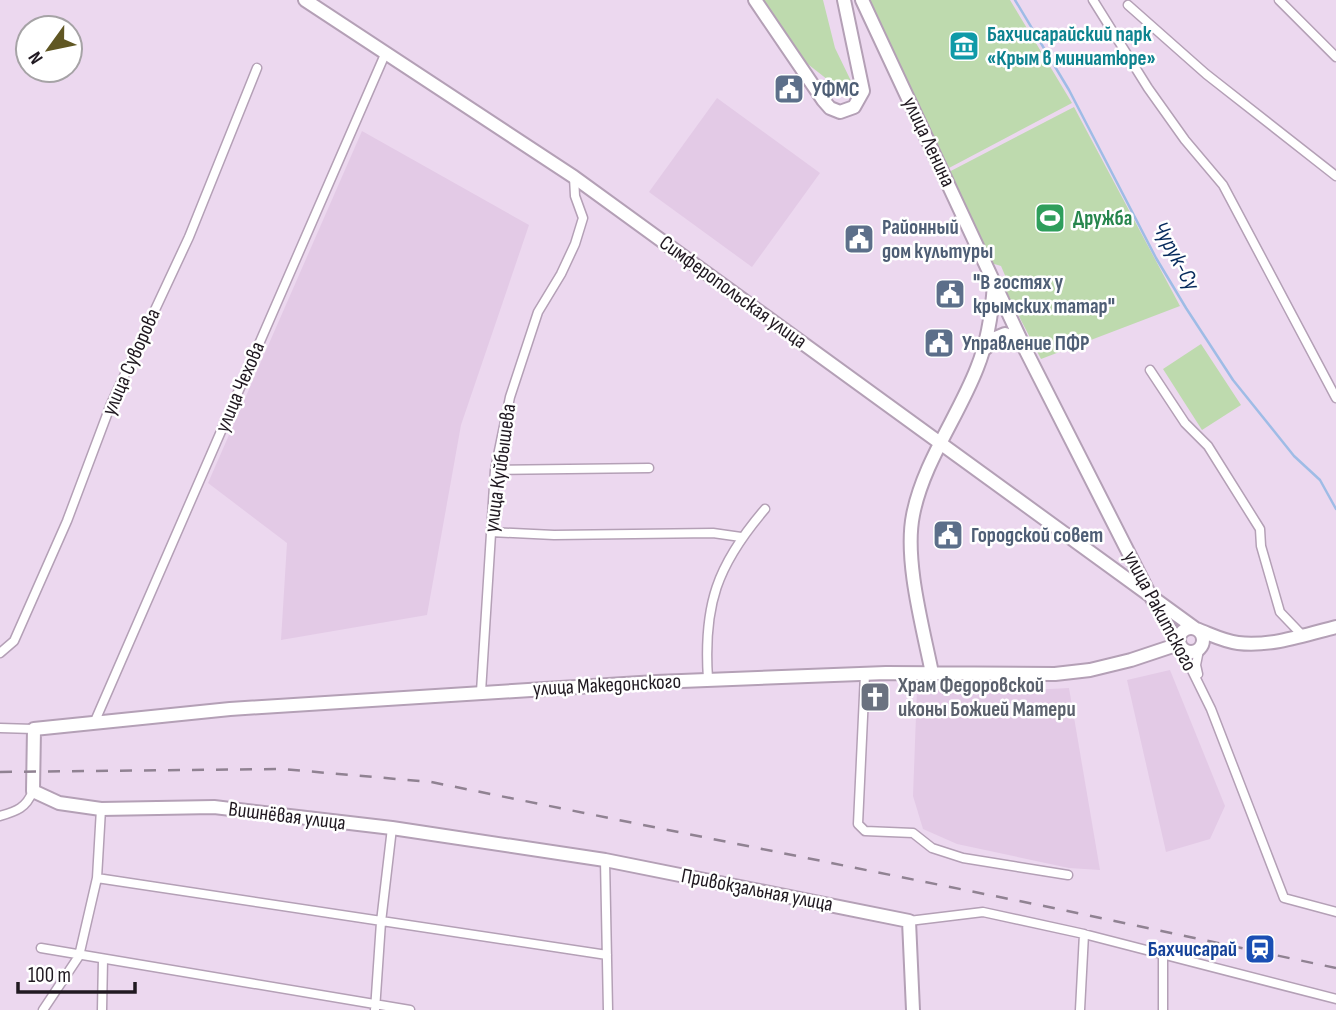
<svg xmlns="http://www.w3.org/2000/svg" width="1336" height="1010" font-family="'Sofia Sans Condensed',sans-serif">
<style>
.built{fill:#e3cae6}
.green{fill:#bedaae}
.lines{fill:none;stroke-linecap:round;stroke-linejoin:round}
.stream{stroke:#9fbce6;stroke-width:2.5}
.minor-casing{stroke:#b4a0b6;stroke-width:11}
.secondary-casing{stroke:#b4a0b6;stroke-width:16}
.minor{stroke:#fff;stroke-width:8}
.secondary{stroke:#fff;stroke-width:12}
.rail{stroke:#908292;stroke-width:2.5;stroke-dasharray:12 12;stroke-linecap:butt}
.labels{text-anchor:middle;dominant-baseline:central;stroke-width:5;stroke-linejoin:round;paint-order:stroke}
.culture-label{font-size:21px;font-weight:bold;fill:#0d838f;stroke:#fff;text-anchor:start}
.service-label{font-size:21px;font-weight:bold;fill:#4e5e75;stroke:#fff;text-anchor:start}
.street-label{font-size:21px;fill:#201921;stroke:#fff}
.leisure-label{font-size:21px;font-weight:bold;fill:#27864d;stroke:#fff;text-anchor:start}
.worship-label{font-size:21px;font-weight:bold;fill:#5b616d;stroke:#fff;text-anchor:start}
.transit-label{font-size:21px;font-weight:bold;fill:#164399;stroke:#fff;text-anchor:end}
.water-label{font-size:23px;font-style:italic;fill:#062a5c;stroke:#fff}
</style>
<rect width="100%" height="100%" fill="#ecd8ef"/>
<path class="built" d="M717 98 820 173 752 267 649 192Z
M362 131 529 225 461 425 427 615 281 640 287 543 208 483Z
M1170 670 1225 806 1210 839 1166 852 1127 680Z
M1069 688 1100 870 1069 868 957 844 923 829 913 796 917 689 957 690V694Z"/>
<path class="green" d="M761 0H823L835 48 851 81 846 94 800 58Z
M868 0H1010L1072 103 949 168Z
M1074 107 1180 306 1041 359 1005 289 1007 280 1001 266 991 263 945 174Z
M1201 344 1241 405 1202 430 1163 369Z"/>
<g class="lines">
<path class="stream" d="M1015 0 1069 90 1156 258 1186 308 1233 380 1294 456 1320 480 1336 509"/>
<g class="minor-casing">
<path id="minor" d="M1093 0 1148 88 1185 140 1223 185 1336 398
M1279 0 1336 57
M1128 5 1206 74 1336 176
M1150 370 1185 423 1208 446 1260 529 1261 546 1280 612 1303 636
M495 470 649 468
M491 532 554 535 713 533 741 537
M1179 644 1211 709 1284 898 1336 912
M0 653 14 641 67 521 111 404 189 237 257 68
M865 674 858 824 865 831 913 833 932 848 963 858 1068 875
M1198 674 1196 665 1199 650
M708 679C703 605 717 565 765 509
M481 692 495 470 510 397 538 312 561 274 575 244 583 218 575 196 574 177
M95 721 386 52
M0 728 34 729
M0 816C17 811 26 808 33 791
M605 860 608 1010
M97 878 607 955
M909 921 983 912 1084 934 1336 999
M41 948 410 1010
M1163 954V1010
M43 1010 79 956 97 878 101 809
M102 1010 103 959
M375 1010 381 922 392 828
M1080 1010 1084 934"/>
</g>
<g class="secondary-casing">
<path id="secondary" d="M305 0 574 177 1196 629C1210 634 1223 641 1238 643 1270 647 1305 635 1336 627
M755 0 823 100 830 108 840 112 854 107 863 91 844 0
M862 0 1026 351 1151 597 1179 644 1131 660 1090 670 1055 674 886 673 656 682 230 709 34 729 33 791 59 803 101 809 214 807 392 828 605 860 909 921 913 1010
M986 348 993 339 1005 334 1014 338 1021 345
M1179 640a12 12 0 1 1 24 0a12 12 0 1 1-24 0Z
M932 673C923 628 904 560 913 515 923 463 958 417 977 368 988 341 992 313 994 284"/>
</g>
<use href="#minor" class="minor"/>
<use href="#secondary" class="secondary"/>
<path class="rail" d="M0 772 282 769 431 782 1044 906 1336 968"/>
</g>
<defs>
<g id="museum-square" transform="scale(1.575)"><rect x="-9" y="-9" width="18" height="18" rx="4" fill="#0f9aa8" stroke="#fff"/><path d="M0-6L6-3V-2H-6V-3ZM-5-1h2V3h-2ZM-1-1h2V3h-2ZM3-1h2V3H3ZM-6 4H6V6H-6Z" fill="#fff"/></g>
<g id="civic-square" transform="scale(1.575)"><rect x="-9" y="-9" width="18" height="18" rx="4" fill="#5c6f8a" stroke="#fff"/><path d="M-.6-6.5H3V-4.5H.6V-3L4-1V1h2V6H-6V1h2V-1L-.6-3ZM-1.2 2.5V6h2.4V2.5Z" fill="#fff"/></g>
<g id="stadium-square" transform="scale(1.575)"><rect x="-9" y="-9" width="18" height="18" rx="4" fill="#2e9e5b" stroke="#fff"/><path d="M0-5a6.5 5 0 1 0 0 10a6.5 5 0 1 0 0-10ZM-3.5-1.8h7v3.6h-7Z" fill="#fff"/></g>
<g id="church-square" transform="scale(1.575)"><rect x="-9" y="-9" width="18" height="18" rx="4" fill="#6b7280" stroke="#fff"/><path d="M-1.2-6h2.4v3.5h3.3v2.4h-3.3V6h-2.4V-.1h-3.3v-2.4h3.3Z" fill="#fff"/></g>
<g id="station-square" transform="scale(1.575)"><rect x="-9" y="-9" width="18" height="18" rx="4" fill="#1a4fb4" stroke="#fff"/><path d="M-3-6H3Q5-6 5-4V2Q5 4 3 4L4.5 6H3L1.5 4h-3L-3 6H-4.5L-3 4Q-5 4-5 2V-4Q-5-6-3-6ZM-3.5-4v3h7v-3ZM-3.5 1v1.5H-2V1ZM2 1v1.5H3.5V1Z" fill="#fff"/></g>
</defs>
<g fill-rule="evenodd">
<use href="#museum-square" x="964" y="46"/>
<use href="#civic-square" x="789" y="89"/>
<use href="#stadium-square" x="1050" y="218"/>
<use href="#civic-square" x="859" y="239"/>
<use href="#civic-square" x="950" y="294"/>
<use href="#civic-square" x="939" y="343"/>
<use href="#civic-square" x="948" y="535"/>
<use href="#church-square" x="875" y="697"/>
<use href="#station-square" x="1260" y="949"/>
</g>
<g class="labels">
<g class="culture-label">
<text x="987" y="34">Бахчисарайский парк<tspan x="987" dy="24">«Крым в миниатюре»</tspan></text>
</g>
<g class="service-label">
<text x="812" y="89">УФМС</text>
<text x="882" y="227">Районный<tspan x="882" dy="24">дом культуры</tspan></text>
<text x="973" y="282">"В гостях у<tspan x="973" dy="24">крымских татар"</tspan></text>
<text x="962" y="343">Управление ПФР</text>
<text x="971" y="535">Городской совет</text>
</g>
<g class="street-label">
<text transform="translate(929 142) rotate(65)">улица Ленина</text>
<text transform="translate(733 292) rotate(36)">Симферопольская улица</text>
<text transform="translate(131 362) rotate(-66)">улица Суворова</text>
<text transform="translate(240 387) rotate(-67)">улица Чехова</text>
<text transform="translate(500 468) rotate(-82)">улица Куйбышева</text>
<text transform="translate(1160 611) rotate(62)">улица Ракитского</text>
<text transform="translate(607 685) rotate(-3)">улица Македонского</text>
<text transform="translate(287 816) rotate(7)">Вишнёвая улица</text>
<text transform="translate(757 890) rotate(11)">Привокзальная улица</text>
</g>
<g class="leisure-label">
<text x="1073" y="218">Дружба</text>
</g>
<g class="worship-label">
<text x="898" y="685">Xрам Федоровской<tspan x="898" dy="24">иконы Божией Матери</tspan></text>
</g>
<g class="transit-label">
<text x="1237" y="949">Бахчисарай</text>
</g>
<g class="water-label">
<text transform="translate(1176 256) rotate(62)">Чурук-Су</text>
</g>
</g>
<g transform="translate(49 49) rotate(237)"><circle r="33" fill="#ffffff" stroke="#a6a3a6" stroke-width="2"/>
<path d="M0-5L12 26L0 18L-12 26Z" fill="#605723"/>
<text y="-10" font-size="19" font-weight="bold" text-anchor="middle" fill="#201921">N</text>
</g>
<path d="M18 982v10h117v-10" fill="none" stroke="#201921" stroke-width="3.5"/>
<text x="28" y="982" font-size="21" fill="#201921" stroke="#ffffff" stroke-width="5" paint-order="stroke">100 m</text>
</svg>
